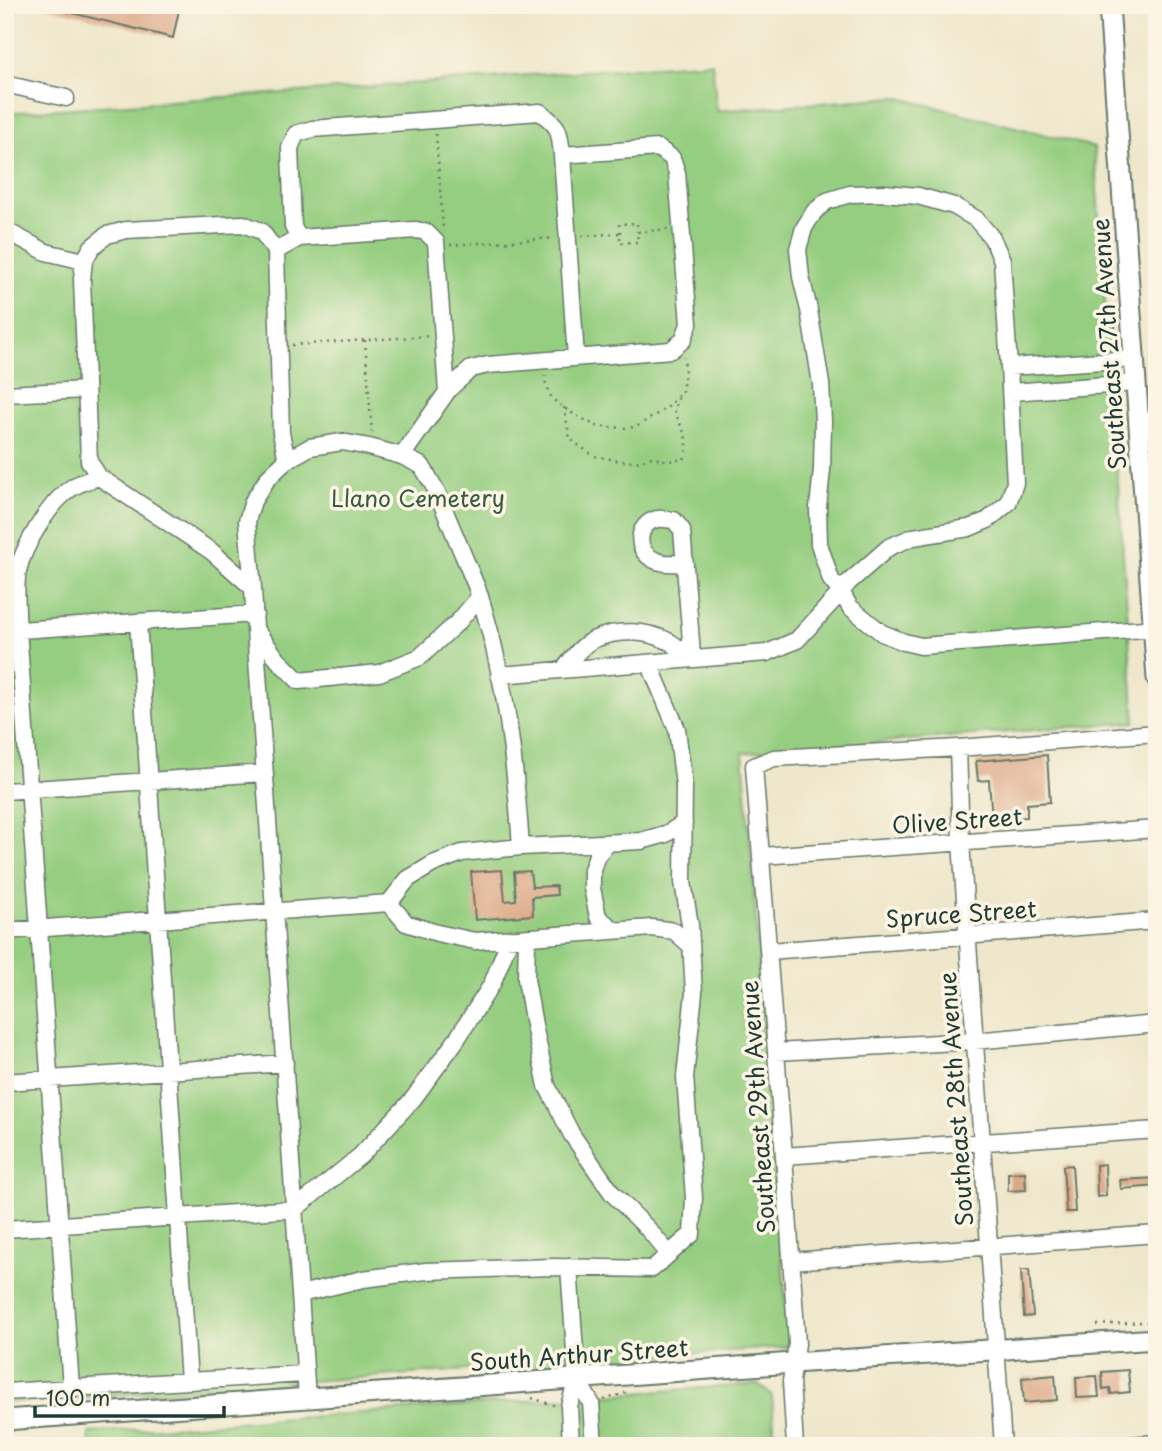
<svg xmlns="http://www.w3.org/2000/svg" width="1162" height="1451" font-family="'Playpen Sans',sans-serif">
<style>
.green{fill:#95ce80;stroke:#5a865a;stroke-width:2}
.building{fill:#dda887}
.lines{fill:none;stroke-linecap:round;stroke-linejoin:round}
.minor-casing{stroke:#677869;stroke-width:19}
.major-casing{stroke:#677869;stroke-width:23}
.path{stroke:#677869;stroke-width:2.5;stroke-dasharray:2 5;stroke-linecap:butt}
.minor{stroke:#fff;stroke-width:16}
.major{stroke:#fff;stroke-width:19}
.labels{text-anchor:middle;dominant-baseline:central;stroke-width:7;stroke-linejoin:round;paint-order:stroke}
.street-label{font-size:23px;fill:#1f3d34;stroke:#fcf5e5}
.park-label{font-size:23px;fill:#375a43;stroke:#fcf5e5}
</style>
<rect width="100%" height="100%" fill="#fcf5e5"/>
<filter id="ink" filterUnits="userSpaceOnUse"><feTurbulence type="fractalNoise" baseFrequency=".0143" numOctaves="2"/><feDisplacementMap in="SourceGraphic" scale="14" xChannelSelector="R" yChannelSelector="G"/><feConvolveMatrix kernelMatrix="1 2 1 2 8 2 1 2 1" color-interpolation-filters="sRGB"/></filter>
<filter id="wash" filterUnits="userSpaceOnUse"><feTurbulence type="fractalNoise" baseFrequency=".00686" numOctaves="4" result="noise"/><feDisplacementMap in="SourceGraphic" scale="28" xChannelSelector="R" yChannelSelector="G"/><feGaussianBlur stdDeviation="1.57" result="paint"/><feColorMatrix in="noise" values="0 0 0 0 0 0 0 0 0 0 0 0 0 0 0 0 0 1.4 0 .05"/><feComposite in="paint" operator="in"/></filter>
<g filter="url(#wash)">
<rect width="100%" height="100%" fill="#eee7cb"/>
<path class="green" d="M712 62 717 111 896 97 1094 147 1135 722 743 753 789 1346 787 1347 5 1403V113Z
M758 1384 772 1396 775 1446H90L89 1433Z"/>
<g id="blocks">
<path class="building" d="M40 5H180L173 38Z
M1047 755 1050 802 1027 804V817L992 819 989 780 978 781 976 761Z
M502 870 505 901 516 900 514 872 530 871 532 887 556 886 557 895 532 897 533 915 475 920 471 872Z
M1105 1164 1106 1196 1097 1197 1096 1165Z
M1072 1165 1075 1212H1066L1063 1166Z
M1025 1172 1026 1190 1008 1191V1173Z
M1157 1178V1186L1121 1189 1120 1180Z
M1021 1270H1029L1033 1316 1024 1317Z
M1128 1370 1130 1392 1111 1394 1110 1388 1103 1389 1102 1372Z
M1055 1375 1057 1400 1024 1403 1022 1378Z
M1097 1376 1099 1397 1077 1398 1076 1377Z"/>
</g>
</g>
<g filter="url(#ink)">
<use href="#blocks" fill-opacity="0" stroke="#677869" stroke-width="2"/>
<g class="lines">
<g class="minor-casing">
<path id="minor" d="M5 84 66 98
M5 230 46 252 84 261
M1009 367 1133 359
M447 392 436 242 426 232 416 230 299 238 293 227 290 148 296 134 312 129 540 112C561 128 559 130 562 155L576 358
M1011 392 1135 383
M5 394 86 390
M1138 422 1157 420
M402 456 449 389 471 369 488 365 671 350 683 340 689 324 677 173 672 158 658 148 562 155
M287 460 281 433 276 251 299 238
M685 563C674 563 661 565 651 558 635 548 637 524 657 519 662 518 669 520 674 520L682 530 691 641 692 659
M253 588 211 551 99 477 89 461 82 279 84 261 92 247 107 235 126 230 243 224 261 231 276 251
M480 596 459 621 420 657 379 673 299 681 278 660 255 629 253 588 247 521 253 501 268 478 287 460 310 447 342 442 369 447 402 456 422 466 436 490 477 588C505 671 515 760 521 847
M138 622 189 1381
M255 629 307 1398
M5 631 255 614
M563 670C572 659 581 645 595 639 618 629 647 630 670 642 678 647 685 654 692 659
M499 675 767 653 797 640 841 592 848 583 889 547 913 537 969 528 988 520 1008 503 1015 483 1009 367 1002 260 992 238 976 219 954 206 918 196 885 193 850 194 827 201 814 212 804 228 798 249 801 277 809 310 821 384 823 421 822 470 818 507 819 544 831 580 841 592 850 607 882 633 904 642 921 646 1157 628
M958 748 961 842 1003 1446
M5 791 265 773
M684 823 666 834 641 841 521 847 462 853 433 864 408 879 389 903 406 923 437 933 475 941 652 928 674 931 691 946
M608 843 597 855 592 870V888L598 917 614 930
M761 856 1157 829
M5 931 389 903
M527 937 526 979 534 1025 547 1086 572 1135 612 1193 648 1229 669 1254
M769 951 1157 921
M776 1052 974 1041 1157 1024
M5 1082 285 1063
M784 1156 1157 1130
M5 1229 295 1209 360 1156 413 1099 455 1042 492 984 510 938
M791 1261 1157 1234
M569 1267 577 1379 569 1406 571 1446
M300 1294 363 1279 426 1271 553 1267 652 1269 692 1234 694 1198 685 1077 694 993 690 925 683 882 684 785 677 729 649 663
M577 1379 591 1403 594 1446
M71 1388 17 614C17 600 15 584 18 571 23 547 47 508 65 493 74 484 88 480 99 477
M5 1392 305 1374
M795 1446 791 1381 797 1344 784 1156 754 766 774 758 958 748 1157 733
M1116 1446 1157 1443"/>
</g>
<g class="major-casing">
<path id="major" d="M1109 5 1157 678
M5 1420 807 1362 1157 1339"/>
</g>
<path class="path" d="M436 134 443 228
M620 233 619 224 637 223V232
M582 236 620 233V243L638 242 637 232 668 229
M450 245 555 238
M1115 326 1116 348
M365 340 372 434
M292 345 429 336
M545 375V381L552 399 570 412 596 426 622 428 636 427 668 407 682 391 685 373 684 357
M1119 398 1121 419
M564 407 570 439 594 456 621 461 636 462 652 457 669 461 684 459C693 441 680 427 674 410L679 396
M1097 1325 1157 1321
M590 1358 608 1360
M532 1398 556 1406
M604 1400 628 1392"/>
<use href="#minor" class="minor"/>
<use href="#major" class="major"/>
</g>
</g>
<g class="labels">
<g class="street-label">
<text transform="translate(1108 344) rotate(-94)">Southeast 27th Avenue</text>
<text transform="translate(957 820) rotate(-4)">Olive Street</text>
<text transform="translate(961 913) rotate(-4)">Spruce Street</text>
<text transform="translate(955 1099) rotate(-94)">Southeast 28th Avenue</text>
<text transform="translate(757 1107) rotate(-94)">Southeast 29th Avenue</text>
<text transform="translate(579 1354) rotate(-4)">South Arthur Street</text>
</g>
<g class="park-label">
<text x="418" y="497">Llano Cemetery</text>
</g>
</g>
<rect width="1162" height="1451" fill="none" stroke="#fcf5e5" stroke-width="28"/>
<path d="M35 1406v10h189v-10" fill="none" stroke="#1f3d34" stroke-width="3.5"/>
<text x="46" y="1406" font-size="21" fill="#1f3d34" stroke="#fcf5e5" stroke-width="5" paint-order="stroke">100 m</text>
</svg>
